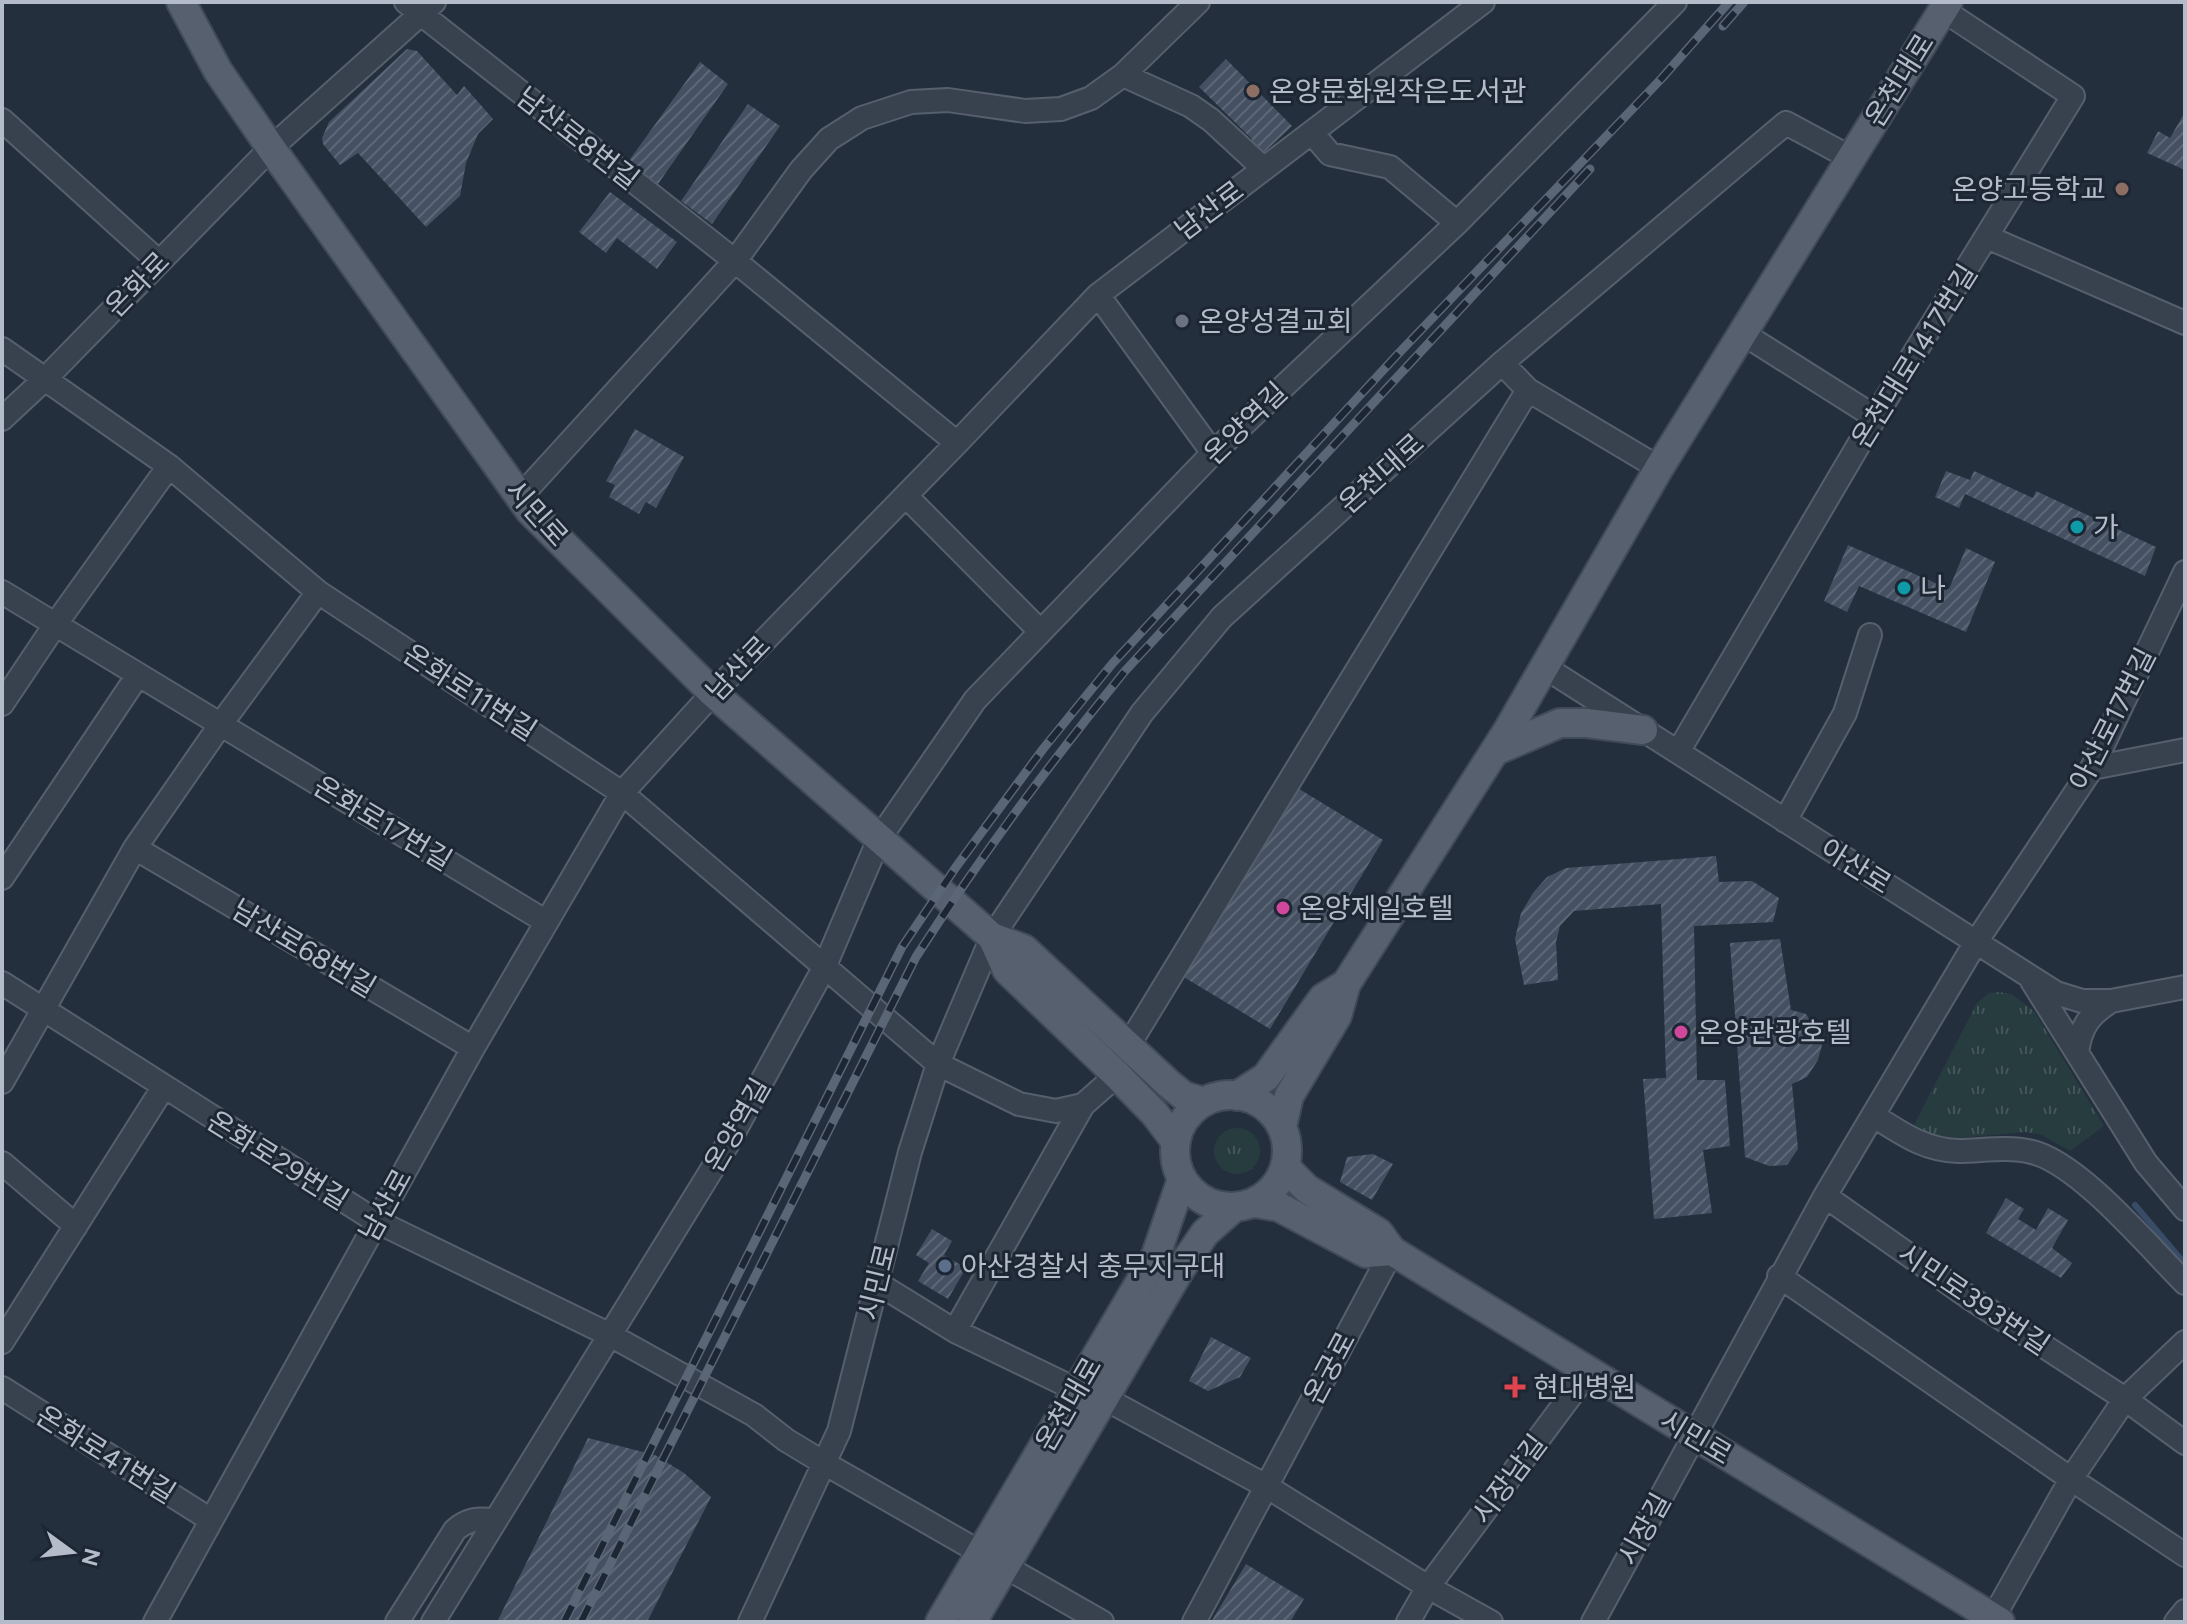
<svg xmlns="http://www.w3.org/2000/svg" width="2187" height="1624" font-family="Figtree,'Noto Sans KR',sans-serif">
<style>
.grass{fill:url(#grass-tufts)}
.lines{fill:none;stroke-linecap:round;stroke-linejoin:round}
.stream{stroke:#394c67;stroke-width:6}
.building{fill:url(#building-hatch)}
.minor-casing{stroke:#565f6c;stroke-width:26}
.major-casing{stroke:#414a57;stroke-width:32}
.minor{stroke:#38414e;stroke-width:22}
.major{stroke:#56606e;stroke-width:28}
.rail-casing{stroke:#5a6575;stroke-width:9}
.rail{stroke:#1d2633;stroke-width:6;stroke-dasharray:18;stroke-linecap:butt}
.education-dot{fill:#8d6e63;stroke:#1d2633;stroke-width:3}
.worship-dot{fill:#6b7280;stroke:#1d2633;stroke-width:3}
.culture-dot{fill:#0f9aa8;stroke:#1d2633;stroke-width:3}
.hotel-dot{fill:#d1479c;stroke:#1d2633;stroke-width:3}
.service-dot{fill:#5c6f8a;stroke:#1d2633;stroke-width:3}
.health-dot{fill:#e0444e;stroke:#1d2633;stroke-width:3}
.labels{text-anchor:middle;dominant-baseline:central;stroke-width:6;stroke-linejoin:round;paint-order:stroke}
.street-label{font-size:28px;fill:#b4bcc9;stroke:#1d2633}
.poi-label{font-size:28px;fill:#b4bcc9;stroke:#1d2633;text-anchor:start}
</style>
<defs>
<pattern id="grass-tufts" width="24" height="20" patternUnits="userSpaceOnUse" patternTransform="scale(2)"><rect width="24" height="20" fill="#263c3f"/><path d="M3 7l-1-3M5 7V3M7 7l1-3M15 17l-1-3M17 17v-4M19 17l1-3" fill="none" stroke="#435659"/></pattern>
<pattern id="building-hatch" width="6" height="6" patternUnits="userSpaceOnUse" patternTransform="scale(2)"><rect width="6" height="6" fill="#455162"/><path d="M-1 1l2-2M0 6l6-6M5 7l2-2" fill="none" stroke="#5d6877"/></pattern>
</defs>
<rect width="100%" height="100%" fill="#242f3e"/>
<path class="grass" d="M2000 992 2013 995 2034 1011 2104 1126 2070 1151 2042 1135 2025 1132 1958 1138 1931 1135 1913 1127 1977 1003 1989 993Z
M1214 1151a23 23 0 1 1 46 0a23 23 0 1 1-46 0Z"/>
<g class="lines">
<path class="stream" d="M2135 1205 2185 1264"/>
</g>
<path class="building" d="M407 49 417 51 457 95 464 86 493 119 478 134 466 163 460 196 426 227 358 153 340 165 323 144 322 138 329 122Z
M1226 59 1292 126 1260 156 1248 144 1252 139 1199 87Z
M700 62 728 84 658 184 628 162Z
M748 104 780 126 712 224 681 201Z
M2185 112V170L2147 153 2158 131 2170 138Z
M610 192 677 242 657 269 617 238 606 253 579 232Z
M635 429 684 457 656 508 646 502 639 514 609 497 615 485 606 481Z
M1946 471 1970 480 1974 471 2033 498 2036 491 2156 547 2145 576 1965 494 1959 508 1935 497Z
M1848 545 1949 589 1966 548 1995 562 1966 632 1859 586 1847 612 1824 601Z
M1296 787 1383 840 1270 1029 1182 976Z
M1716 856 1719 882 1752 881 1779 898 1773 922 1694 926 1697 1080H1725L1730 1146 1703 1150 1712 1213 1654 1219 1643 1079 1666 1078 1661 904 1574 911 1560 926 1556 942 1558 980 1524 985 1515 939 1521 913 1533 893 1547 877 1566 868Z
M1780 939 1791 1010 1806 1014 1815 1028 1822 1045 1818 1060 1807 1077 1792 1084 1798 1149 1787 1165 1769 1166 1745 1157 1730 943Z
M1373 1154 1393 1164 1372 1200 1340 1182 1347 1157Z
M2006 1198 2024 1209 2018 1219 2036 1230 2048 1208 2068 1220 2052 1248 2072 1263 2061 1278 1986 1233Z
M932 1229 952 1241 944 1255 966 1268 948 1299 918 1281 929 1263 916 1255Z
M1211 1337 1251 1358 1240 1377 1208 1391 1189 1381Z
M588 1438 655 1455 684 1473 711 1497 647 1622H497Z
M1246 1564 1304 1599 1290 1622H1211Z"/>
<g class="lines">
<g class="minor-casing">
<path id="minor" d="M406 2 735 261 957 443
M1123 75 1191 106 1211 120 1264 169
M2 120 159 262
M1312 133 1330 154 1390 167 1457 223
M1987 237 2185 323
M1098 295 1213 453
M1742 333 1875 417
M2 349 169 466 318 592 622 793 938 1064 1019 1104 1056 1111 1083 1105
M1502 363 1528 390 1659 468
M2 419 46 378 271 148 434 2
M906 496 1040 631
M519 498 735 261 801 170 829 139 862 118 911 102 948 100 1025 111 1061 109 1091 98 1123 75 1198 2
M2 592 545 921
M1546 668 2056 993 2082 1001H2111L2185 987
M2 704 55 625 169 466
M1678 752 1875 417 2073 96 1943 10
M2092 768 2185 750
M1785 821 1845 713 1870 635
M135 848 473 1048
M2 878 138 675
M2032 981 2146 1163 2185 1209
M2 983 376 1221 610 1335 754 1415 786 1440 824 1463 1102 1622
M1128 1046 1528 390
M2077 1052C2081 1026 2089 1015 2111 1001
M2 1082 135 848 221 724 318 592
M1874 1116C1901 1133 1924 1150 1958 1151 1982 1151 2007 1146 2032 1152 2079 1163 2149 1247 2185 1283
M2 1163 76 1226
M1825 1196 1970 1298 2125 1399 2185 1443
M1779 1276 2071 1479 2185 1555
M877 1283 955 1331 1077 1390
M955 1331 1083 1105 1117 1075
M2 1342 163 1088
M2 1388 211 1520
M1104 1398 1266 1486 1428 1587 1491 1622
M1993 1618 2071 1479 2125 1399 2185 1342
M155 1622 473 1048 622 793 713 693 957 443 1098 295 1483 2
M397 1622 455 1530C469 1518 478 1519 495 1520
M433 1622 727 1145 824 968 879 839 975 700 1213 453 1457 223 1675 2
M750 1622 839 1431 910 1152 938 1064 992 937 1142 713 1222 617 1502 363 1786 123 1851 158
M1194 1622 1392 1251
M1408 1622 1428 1587 1589 1371
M1593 1622 1825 1196 1976 942 2092 768 2185 572
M2176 1622 2185 1611"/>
</g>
<g class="major-casing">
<path id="major" d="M181 2 218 71 271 148 530 511 713 693 992 937 1024 949 1169 1084 1184 1096 1204 1102
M1495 751 1560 723H1587L1643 730
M992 937 1007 970 1117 1075 1155 1114 1176 1142
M1175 1151a56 56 0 1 1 112 0a56 56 0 1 1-112 0Z
M1237 1096 1266 1077 1323 998 1346 984
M1282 1127 1289 1096 1337 1016 1346 984 1508 730 1659 468 1948 2
M1285 1167 1307 1189 1379 1233 1392 1251 2000 1622
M1255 1203 1279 1207 1366 1253 1392 1251
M940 1622 1156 1255 1182 1179
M972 1622 1181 1268 1205 1233 1232 1209"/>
</g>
<use href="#minor" class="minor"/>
<use href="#major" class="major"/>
<g class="rail-casing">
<path id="rail" d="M1723 26 1744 2
M564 1622 902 947 956 867 1043 749 1112 664 1398 354 1662 78 1729 2
M581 1622 916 957C980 857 1050 763 1125 671L1590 169"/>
</g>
<use href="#rail" class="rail"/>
</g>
<g class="education-dot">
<circle cx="1253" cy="91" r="8"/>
<circle cx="2122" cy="189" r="8"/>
</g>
<circle class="worship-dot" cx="1182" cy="321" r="8"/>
<g class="culture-dot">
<circle cx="2077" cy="527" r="8"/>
<circle cx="1904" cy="588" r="8"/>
</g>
<g class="hotel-dot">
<circle cx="1283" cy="908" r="8"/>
<circle cx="1681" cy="1032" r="8"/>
</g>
<circle class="service-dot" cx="945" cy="1266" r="8"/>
<path class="health-dot" d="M1511 1375h8v8h8v8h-8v8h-8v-8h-8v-8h8z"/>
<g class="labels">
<g class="street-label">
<text transform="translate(1899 80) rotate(-58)">온천대로</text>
<text transform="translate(578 138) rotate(38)">남산로8번길</text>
<text transform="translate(1209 210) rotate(-37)">남산로</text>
<text transform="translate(137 284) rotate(-46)">온화로</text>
<text transform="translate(1914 356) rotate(-58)">온천대로1417번길</text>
<text transform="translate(1245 423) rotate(-44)">온양역길</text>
<text transform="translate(1381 473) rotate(-42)">온천대로</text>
<text transform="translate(537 513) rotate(48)">시민로</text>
<text transform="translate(738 668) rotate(-46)">남산로</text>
<text transform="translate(470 692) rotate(33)">온화로11번길</text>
<text transform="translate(2112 719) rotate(-63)">아산로17번길</text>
<text transform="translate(383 823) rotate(31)">온화로17번길</text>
<text transform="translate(1856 866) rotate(32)">아산로</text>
<text transform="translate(304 948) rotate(31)">남산로68번길</text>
<text transform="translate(737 1125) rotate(-60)">온양역길</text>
<text transform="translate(278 1160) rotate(32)">온화로29번길</text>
<text transform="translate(385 1205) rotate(-61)">남산로</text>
<text transform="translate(877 1282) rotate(-76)">시민로</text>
<text transform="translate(1974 1299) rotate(34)">시민로393번길</text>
<text transform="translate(1329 1368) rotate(-62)">온궁로</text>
<text transform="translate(1068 1404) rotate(-60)">온천대로</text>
<text transform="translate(1696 1437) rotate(31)">시민로</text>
<text transform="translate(106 1454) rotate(32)">온화로41번길</text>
<text transform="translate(1509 1479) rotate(-53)">시장남길</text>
<text transform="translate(1644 1529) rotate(-61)">시장길</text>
</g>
<g class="poi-label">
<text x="1269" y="91">온양문화원작은도서관</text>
<text x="2106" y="189" text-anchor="end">온양고등학교</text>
<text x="1198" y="321">온양성결교회</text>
<text x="2093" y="527">가</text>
<text x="1920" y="588">나</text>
<text x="1299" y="908">온양제일호텔</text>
<text x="1697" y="1032">온양관광호텔</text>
<text x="961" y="1266">아산경찰서 충무지구대</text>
<text x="1533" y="1387">현대병원</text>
</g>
</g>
<rect width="2187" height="1624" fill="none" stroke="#b4bcc9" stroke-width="8"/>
<g transform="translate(72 1552) rotate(105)" stroke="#1d2633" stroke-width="6" paint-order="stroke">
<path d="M0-6L14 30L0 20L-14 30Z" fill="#b4bcc9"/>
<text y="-12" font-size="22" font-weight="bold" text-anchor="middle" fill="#b4bcc9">N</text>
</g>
</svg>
